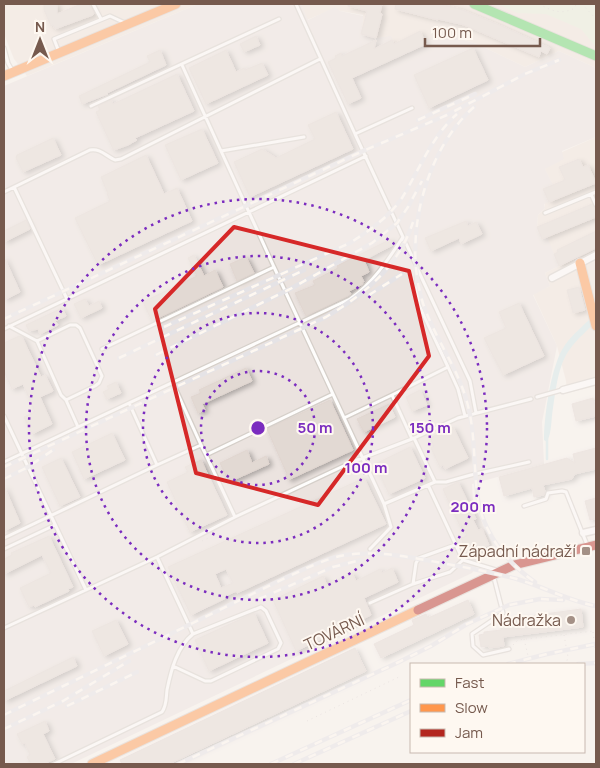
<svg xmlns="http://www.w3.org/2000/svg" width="600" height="768" font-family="Manrope,sans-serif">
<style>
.residential{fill:#f0e5dc}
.industrial{fill:#ebe3df}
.green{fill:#e6eed9}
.water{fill:#d0e7e8}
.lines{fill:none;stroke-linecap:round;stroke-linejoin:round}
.stream{stroke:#d0e7e8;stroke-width:2.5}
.building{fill:#e2d9d3;stroke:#e1d6d0;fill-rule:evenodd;filter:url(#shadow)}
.lane-casing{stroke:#d5cfc9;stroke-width:5.5}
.street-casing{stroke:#d5cfc9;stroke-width:9}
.fast-casing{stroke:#d8d0ca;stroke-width:11}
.slow-casing{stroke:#d8d0ca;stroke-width:11}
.jam-casing{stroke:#d8d0ca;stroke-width:11}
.path{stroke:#dad3d0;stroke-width:1;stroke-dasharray:1 4;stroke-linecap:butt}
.lane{stroke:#fefdfc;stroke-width:3}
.street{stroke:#fefdfc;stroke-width:6}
.fast{stroke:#63d668;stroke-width:9}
.slow{stroke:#ff974d;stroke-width:9}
.jam{stroke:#b3261e;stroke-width:9}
.rail-casing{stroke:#e5e3e6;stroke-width:4.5}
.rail{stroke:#fef8f1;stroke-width:2.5;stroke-dasharray:8;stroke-linecap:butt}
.marked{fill:none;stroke:#d62828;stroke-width:4;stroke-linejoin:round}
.ring{fill:none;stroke:#7b2cbf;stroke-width:2.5;stroke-dasharray:2.5 5}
.poi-dot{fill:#a49086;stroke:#fef8f1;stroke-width:2}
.labels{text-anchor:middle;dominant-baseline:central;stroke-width:4;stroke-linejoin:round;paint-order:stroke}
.poi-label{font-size:16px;fill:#765a4e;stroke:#fef8f1;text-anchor:end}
.street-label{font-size:16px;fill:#765a4e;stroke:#fef8f1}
.centre{fill:#7b2cbf;stroke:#fef8f1;stroke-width:2.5}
.ring-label{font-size:15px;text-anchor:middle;font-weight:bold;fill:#7b2cbf;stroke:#fef8f1;stroke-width:4;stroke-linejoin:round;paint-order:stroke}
</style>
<defs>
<filter id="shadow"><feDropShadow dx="3.5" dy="2" stdDeviation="2.5" flood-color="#0004"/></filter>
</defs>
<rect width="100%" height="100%" fill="#f8f3ee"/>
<path class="residential" d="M4 4H198L27 76 14 59 4 34Z
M301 4H596V68L559 51 525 67 477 44 442 33 426 44 400 56 390 37 376 38 361 34 363 15 340 11 335 8 307 20Z
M596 137V386L567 393 566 381 557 346 533 294 550 286 545 273 559 266 554 254 542 239 537 227 538 215 545 208 543 189 545 169 562 152Z"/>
<path class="industrial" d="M198 4H301L308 20 335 7 340 11 363 16 362 34 376 38 391 36 400 56 425 44 424 41 442 33 477 44 525 67 559 51 596 68V137L562 151 564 159 545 169 553 185 543 189 549 202 544 204 545 208 538 215 537 227 542 239 547 237 559 266 545 273 550 286 533 295 557 346 542 422 544 464 472 484 473 502 492 545 472 573 71 764H4V86Z"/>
<path class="green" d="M498 4H596V47L581 29 546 14 517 13Z"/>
<path class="water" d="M592 317 596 321C588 330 577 339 570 349 558 365 556 389 553 408 551 419 552 432 547 442L544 440C544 417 551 364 565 345 572 335 583 326 592 317Z"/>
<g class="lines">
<path class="stream" d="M547 439V459"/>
</g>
<path class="building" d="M44 4H57V14L81 4H89L94 13 93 15 55 29 53 25 51 26 44 10Z
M348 4H382L380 13 382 14 376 38 361 34 367 11 348 6Z
M396 4H440L460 9 497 24 550 48 547 54 541 51 539 57 464 25 438 19V20L395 9Z
M420 31 426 44 352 78 361 98 348 104 328 62 336 58 335 56 341 53 342 56 376 40 374 49 392 40 394 44Z
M256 36 260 45 244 52 240 44Z
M473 48 488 80 429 108 414 75Z
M160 50 166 65 107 93 108 94 82 104 79 96 150 62 147 56Z
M226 50 236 72 244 68 245 70 262 63 268 75 206 104 189 68Z
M177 74 194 111 135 138 137 140 128 145 114 150 113 149 96 112 100 110 98 106 111 100 113 104Z
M336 112 353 149 250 197 234 162 262 149 276 158 315 139 308 125Z
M202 129 218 163 181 180 165 145Z
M53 138 61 155 23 172 16 158 17 155Z
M146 155 164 194 177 188 192 221 98 265 75 218 110 201 107 194H108L101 177Z
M579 159 583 167 588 165 596 183 549 202 543 189 565 180 559 167Z
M592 204 596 208V217L542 239 537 227Z
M26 220 30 229 4 242V231Z
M466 221 468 226 476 222 482 234 461 244 459 238 431 251 425 238Z
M596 231V248L559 266 554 254 558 252 557 250Z
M391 239 393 245 364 260 369 272 361 276 364 282H362L363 284 349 291 351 294 348 296 306 316 295 293 315 285 313 281 338 268 337 266Z
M194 255 204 276 215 270 223 287 152 321 143 302 197 276 188 258Z
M4 257 20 292 4 300Z
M246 257 254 273 237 281 230 264Z
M579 287 585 310 573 313 567 290Z
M85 299 89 306 99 301 102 308 81 318 74 304Z
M519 303 544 356 503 375 484 338 506 328 499 312Z
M62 308 66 316 55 321 58 325 40 334 38 329 29 331 26 325Z
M19 336 22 337 41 377 45 375 53 391 40 397 52 424 32 434 24 417 35 412 23 384 12 389 4 371V343Z
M246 368 252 381 202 404 205 410 198 413 191 397 201 393 199 390Z
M116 382 121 393 107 399 103 392 109 389 107 386Z
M420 390 427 405 412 411 406 397Z
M593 398 594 404 596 403V416L576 421 572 404Z
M330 400 353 450 288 480 286 475 287 474 267 429Z
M389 404 395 417 364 432 357 419Z
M453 427 468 458 445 469 443 465 440 467 431 448 434 446 430 438Z
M112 433 125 460 84 479 72 452Z
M410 447 425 478 389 494 375 464Z
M596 448V469L575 474 572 479 543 485 545 491 544 495 534 497 532 488 504 496 499 477 567 458 575 463 573 454Z
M247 450 252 463 266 456 269 464 229 482 220 463Z
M61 458 80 497 60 506 42 467Z
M201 460 227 515 190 532 167 482 188 472 185 467Z
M364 478 386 524 237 593V591L225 596 226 598 191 615 168 567ZM226 569 233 583 221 588 215 574Z
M458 482 476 519 473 520 478 530 482 529 489 545 468 556 461 538 467 536 462 525 460 526 443 489Z
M4 486 20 523 4 531Z
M596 498V519L590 520 585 501Z
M49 536 73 587 68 589 69 591 35 607 34 605 29 607 20 588 51 573 42 555 4 574V559L12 555 11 553Z
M392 568 398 582 364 598 371 615 296 651 273 600 323 576 327 585 352 573 356 581 380 569 382 573Z
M468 600 474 614 381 658 374 644 414 625 412 620 426 614 428 618Z
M581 609 583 627 503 637 504 646 489 648V646L481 647 479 635 484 634V632L501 630 500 620Z
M254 613 268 643 209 671 195 640Z
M116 620 128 644 104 656 92 631Z
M355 648 366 671 169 764H122L120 760Z
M73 657 77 666 4 701V691Z
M45 721 49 731 43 734 55 759 44 764H31L27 757 30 755 25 743 22 744 17 734Z"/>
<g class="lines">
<g class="lane-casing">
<path id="lane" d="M93 4 101 19
M296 4 355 134
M4 48 8 63 12 70
M59 52 54 39 110 16 125 23
M182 65 221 151
M91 106 279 19
M412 108 355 134 417 267V291L419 305 448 367
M14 187 67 299
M4 192 90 150C100 148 106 156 115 160L121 159 320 59
M591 194 596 205
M545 213 596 192
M274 267 221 151 304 137
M418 270 470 381 476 413
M9 326 37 341 61 395 66 400
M4 329 366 156
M37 341 70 325H76L80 328 102 376 99 383 95 386 66 400 78 427 350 299C373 283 388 260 403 237
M102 349 274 267 384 504 391 527 370 549
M173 383 201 445
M392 395 448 367 458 389 465 416
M537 397 562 390
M4 416 86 590
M344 418 392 395 412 439
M414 438 435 482
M4 462 78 427
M157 465 201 445 206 455
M428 485 435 482H446L471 475 529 462
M384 504 428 485 463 560
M524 506 546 499 548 493 562 491 566 492 588 547
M235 517 352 462 412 439 458 418 531 399
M4 538 157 465 129 403
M4 549 55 525
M157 557 193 634
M493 574 503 613 472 634 473 646 483 655 509 649
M413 584 450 572 463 560 496 570
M370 603 413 584 416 563 419 558 455 545
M4 628 157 557 235 517 206 455 333 394
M54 764 162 712C167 705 166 698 167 690 171 670 177 647 193 634L261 607 266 611 281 643 278 649 211 681H205L173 666"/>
</g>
<g class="street-casing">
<path id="street" d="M552 278 596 255
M563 390 596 381
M583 533 596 530"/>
</g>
<g class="fast-casing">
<path id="fast" d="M474 4 596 56"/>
</g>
<g class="slow-casing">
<path id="slow" d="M4 76 176 4
M580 263 596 326
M92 764 418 610"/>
</g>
<g class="jam-casing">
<path id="jam" d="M418 610 514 565 596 545"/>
</g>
<path class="path" d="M445 4 469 11
M539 4C552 11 561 15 575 8L576 4
M582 4 596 19
M573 289 577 286
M202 541 211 537
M593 632 596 655
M564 635 568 657 566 664
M524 639 530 664
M513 645 518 640 593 631 596 630
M307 721 401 676"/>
<use href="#lane" class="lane"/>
<use href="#street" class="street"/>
<use href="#fast" class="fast"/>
<use href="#slow" class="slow"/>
<use href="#jam" class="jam"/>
<g class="rail-casing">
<path id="rail" d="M474 107C423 152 401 245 425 309 437 341 458 369 467 402 476 434 473 467 478 500 484 534 507 563 535 582
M418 120 475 94
M369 295 402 274
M4 319 363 151 447 115 525 74 559 60
M164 327 350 243C370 230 388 218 402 198 419 170 432 136 457 114
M156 355 292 288 372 243 397 223 408 207 422 181
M119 358 304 270
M4 467 326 317C365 294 399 266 413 222
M4 479 28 467 53 450
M259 599 333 567 361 560
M508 664 547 654 596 644
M578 664 596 663
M67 706 137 672
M4 715 285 578C305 569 324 559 345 555 379 550 414 558 447 564 470 568 494 573 517 579 544 587 569 601 596 606
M4 729 63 701 129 661
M178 764 399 662 431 646 467 624 509 605 540 599 563 600
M271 764 411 700
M294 764 411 711"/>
</g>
<use href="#rail" class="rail"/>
</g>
<path d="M0 0H600V768H0ZM234 227 409 271 429 356 318 505 196 473 155 309Z" fill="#f8f3ee" fill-opacity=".55" fill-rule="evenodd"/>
<path class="marked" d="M234 227 409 271 429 356 318 505 196 473 155 309Z"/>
<g class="ring">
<circle cx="258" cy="428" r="57"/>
<circle cx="258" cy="428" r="115"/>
<circle cx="258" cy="428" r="172"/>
<circle cx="258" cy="428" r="229"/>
</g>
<g class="poi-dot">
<rect x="581" y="546" width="10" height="10" rx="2.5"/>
<circle cx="571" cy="620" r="5"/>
</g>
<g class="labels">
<g class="poi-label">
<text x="576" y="551">Západní nádraží</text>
<text x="561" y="620">Nádražka</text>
</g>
<g class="street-label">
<text transform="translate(334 632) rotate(-25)">TOVÁRNÍ</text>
</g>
</g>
<circle cx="258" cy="428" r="8" class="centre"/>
<g class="ring-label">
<text x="315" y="433">50 m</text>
<text x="430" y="433">150 m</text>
<text x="366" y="473">100 m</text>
<text x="473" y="512">200 m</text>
</g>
<rect width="600" height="768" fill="none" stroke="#765a4e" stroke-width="10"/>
<rect x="410" y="663" width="175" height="90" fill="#fef8f1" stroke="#c8b9b0"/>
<rect x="420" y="679" width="25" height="8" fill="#63d668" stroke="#c8b9b0"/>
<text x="455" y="688" font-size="15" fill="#765a4e">Fast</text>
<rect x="420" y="704" width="25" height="8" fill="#ff974d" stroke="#c8b9b0"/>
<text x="455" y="713" font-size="15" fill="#765a4e">Slow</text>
<rect x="420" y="729" width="25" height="8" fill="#b3261e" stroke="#c8b9b0"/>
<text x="455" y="738" font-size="15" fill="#765a4e">Jam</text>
<g transform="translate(40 40)" stroke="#fef8f1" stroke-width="4" paint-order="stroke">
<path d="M0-4L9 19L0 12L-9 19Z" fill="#765a4e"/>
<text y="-8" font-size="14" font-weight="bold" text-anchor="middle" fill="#765a4e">N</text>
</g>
<path d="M425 38v8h115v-8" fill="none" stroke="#765a4e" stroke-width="2.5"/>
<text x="432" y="38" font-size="15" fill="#765a4e" stroke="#fef8f1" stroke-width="4" paint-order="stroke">100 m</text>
</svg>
